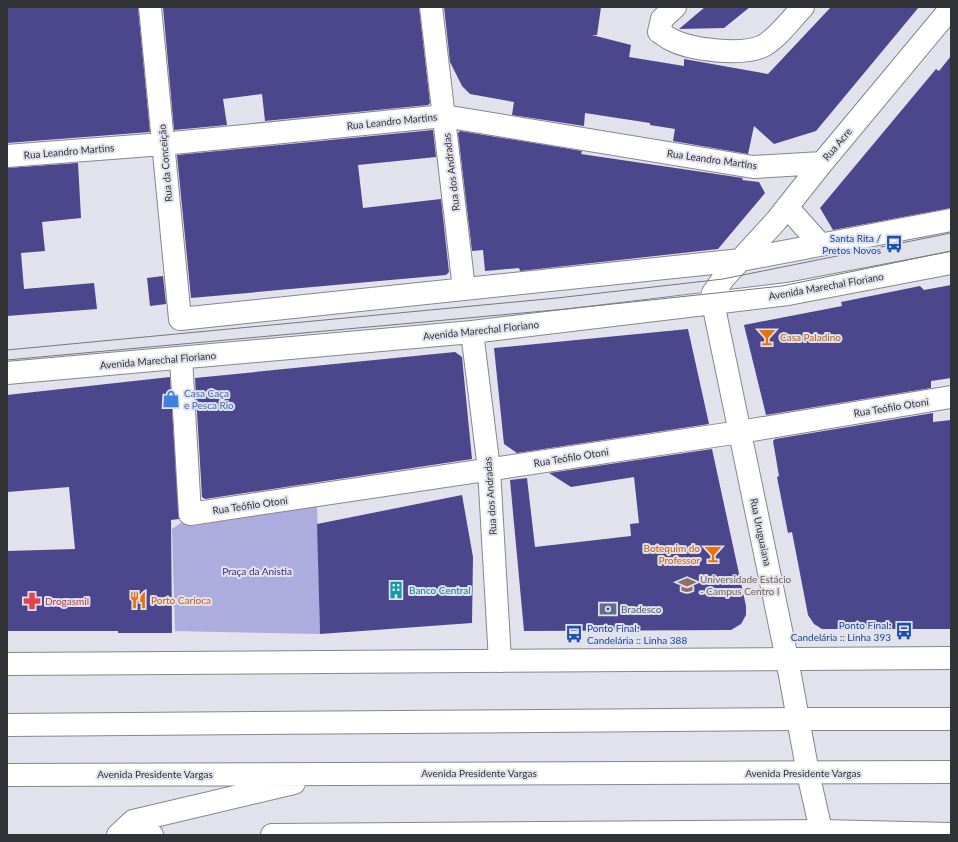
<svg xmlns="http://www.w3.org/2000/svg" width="958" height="842" font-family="Lato,sans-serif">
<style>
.green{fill:#acacde}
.building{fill:#4c468c}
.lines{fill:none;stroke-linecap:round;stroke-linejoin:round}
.minor-casing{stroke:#868690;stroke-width:24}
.major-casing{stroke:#868690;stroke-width:24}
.minor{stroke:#fff;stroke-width:22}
.major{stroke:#fff;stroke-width:22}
.tram{stroke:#76777d;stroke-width:1}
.labels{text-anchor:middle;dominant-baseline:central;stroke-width:4;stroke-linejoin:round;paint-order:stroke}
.street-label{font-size:10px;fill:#323337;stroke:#e1e2ec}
.transit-label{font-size:10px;fill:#164399;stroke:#e1e2ec;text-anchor:end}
.food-label{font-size:10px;fill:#c56008;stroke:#e1e2ec;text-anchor:start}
.shop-label{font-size:10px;fill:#366cbe;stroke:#e1e2ec;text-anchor:start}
.park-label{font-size:10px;fill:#392b83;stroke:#e1e2ec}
.education-label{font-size:10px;fill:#785e54;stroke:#e1e2ec;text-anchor:start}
.culture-label{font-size:10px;fill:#0d838f;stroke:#e1e2ec;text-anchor:start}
.health-label{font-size:10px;fill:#be3a42;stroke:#e1e2ec;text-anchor:start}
.service-label{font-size:10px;fill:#4e5e75;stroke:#e1e2ec;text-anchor:start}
</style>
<rect width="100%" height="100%" fill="#e1e2ec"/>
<path class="green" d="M317 502 320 634 175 631 172 529 188 518Z"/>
<path class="building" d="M7 7H138L150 132 7 143Z
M163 7H419L430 103 428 105 265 121 262 94 223 99 227 125 174 130Z
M444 7H601L597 35H592L631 45 629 57 684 66V59L768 74 831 7H919L816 131 774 144 754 126 748 154 673 141 675 129 650 125V123L585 113 584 126 512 115 514 102 470 94 462 86 450 62Z
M705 7H750L724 28 679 29Z
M951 56V208L833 230 820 208 936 69 939 71Z
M433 130 436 157 358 165 363 208 441 199 449 272 446 275 191 298 177 155Z
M460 131 582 151 581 154 743 178 742 180 759 182 765 193 718 249 520 271 519 268 485 271 483 250 472 251 458 133Z
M78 163 81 218 42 222 45 251 21 253 24 289 94 283 97 309 7 316V168Z
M163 276 166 304 150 306 147 278Z
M951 285V378L931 381V388L766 415 744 325 842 306 841 302 920 286 924 290Z
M688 329 709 424 517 453 504 444 494 348Z
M455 352 462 357 472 459 205 499 202 497 195 378Z
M170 377 179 519 171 520 172 633H118V631H7V551L75 549 69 487 7 492V395Z
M933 413V422L951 420V629H822L814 624 808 615 792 532 788 533 777 477 779 476 773 441 775 439Z
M712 449 746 606V615L741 624 731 630 524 631 510 480 527 478 535 547 631 536 630 524 639 523 634 477 571 487 549 473Z
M462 495 473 557 472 623 320 634 317 524Z"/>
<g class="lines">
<g class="minor-casing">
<path id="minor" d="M150 7 180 319 741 260 951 220
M431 7 464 289
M675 7 662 19 659 32C663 34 667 38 672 40 692 50 742 56 763 46 778 38 791 19 803 7
M7 156 163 144 444 116 753 167 822 163
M787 207 821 245
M472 332 489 469 500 661
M181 358 190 514 740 432 951 397
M7 373 472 332 788 294 951 263
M822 835 808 773 787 659 713 303V293L723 279 776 221 822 163 951 8"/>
</g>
<g class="major-casing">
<path id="major" d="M7 664 951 658
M7 725 797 719H951
M7 775 951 772
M118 835 133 821 294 783
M132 835H152
M272 835 821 831 951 834"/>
</g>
<use href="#minor" class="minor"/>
<use href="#major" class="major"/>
<path class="tram" d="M7 350 557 298 723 279 951 233
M7 360 566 309 782 286 951 251"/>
</g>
<defs>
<g id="bus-bare" transform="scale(1.38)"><path d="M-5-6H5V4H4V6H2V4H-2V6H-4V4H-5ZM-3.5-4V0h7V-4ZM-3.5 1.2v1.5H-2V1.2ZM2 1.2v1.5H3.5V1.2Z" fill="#1a4fb4" stroke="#e1e2ec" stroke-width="2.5" paint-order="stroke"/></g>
<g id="bar-bare" transform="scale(1.38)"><path d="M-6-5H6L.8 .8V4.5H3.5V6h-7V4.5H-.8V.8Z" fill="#e8710a" stroke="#e1e2ec" stroke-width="2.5" paint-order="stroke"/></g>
<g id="shop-bare" transform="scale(1.38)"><path d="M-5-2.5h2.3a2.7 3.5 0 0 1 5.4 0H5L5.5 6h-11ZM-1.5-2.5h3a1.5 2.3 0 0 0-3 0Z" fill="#3f7fe0" stroke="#e1e2ec" stroke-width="2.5" paint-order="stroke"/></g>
<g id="university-bare" transform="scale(1.38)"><path d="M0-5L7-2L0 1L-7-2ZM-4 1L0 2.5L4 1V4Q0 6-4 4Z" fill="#8d6e63" stroke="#e1e2ec" stroke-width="2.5" paint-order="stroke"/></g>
<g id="building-bare" transform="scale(1.38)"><path d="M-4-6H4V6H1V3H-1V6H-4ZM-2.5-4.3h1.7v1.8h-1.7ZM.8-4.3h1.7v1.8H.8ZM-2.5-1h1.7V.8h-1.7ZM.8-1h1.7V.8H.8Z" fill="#0f9aa8" stroke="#e1e2ec" stroke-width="2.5" paint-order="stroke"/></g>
<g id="restaurant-bare" transform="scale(1.38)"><path d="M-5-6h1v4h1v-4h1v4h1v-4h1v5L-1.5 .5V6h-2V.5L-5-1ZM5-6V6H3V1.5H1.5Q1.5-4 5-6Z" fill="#e8710a" stroke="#e1e2ec" stroke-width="2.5" paint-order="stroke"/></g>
<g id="pharmacy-bare" transform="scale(1.38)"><path d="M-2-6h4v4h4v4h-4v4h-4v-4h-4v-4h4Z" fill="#e0444e" stroke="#e1e2ec" stroke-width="2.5" paint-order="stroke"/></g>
<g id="bank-bare" transform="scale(1.38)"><path d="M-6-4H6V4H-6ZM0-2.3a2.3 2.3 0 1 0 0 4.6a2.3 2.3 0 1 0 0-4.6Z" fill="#5c6f8a" stroke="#e1e2ec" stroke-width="2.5" paint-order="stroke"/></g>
</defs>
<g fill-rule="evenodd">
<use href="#bus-bare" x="894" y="244"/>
<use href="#bar-bare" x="767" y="337"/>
<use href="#shop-bare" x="171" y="399"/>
<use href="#bar-bare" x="713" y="554"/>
<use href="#university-bare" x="687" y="585"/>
<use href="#building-bare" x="396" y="590"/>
<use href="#restaurant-bare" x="138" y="600"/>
<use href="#pharmacy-bare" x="32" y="601"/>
<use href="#bank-bare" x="608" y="609"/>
<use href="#bus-bare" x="904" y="631"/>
<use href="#bus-bare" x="574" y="634"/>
</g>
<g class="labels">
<g class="street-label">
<text transform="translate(392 121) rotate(-6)">Rua Leandro Martins</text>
<text transform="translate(837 144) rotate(-50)">Rua Acre</text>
<text transform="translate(69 151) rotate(-5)">Rua Leandro Martins</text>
<text transform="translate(712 159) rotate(8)">Rua Leandro Martins</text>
<text transform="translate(165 163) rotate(-95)">Rua da Conceição</text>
<text transform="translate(451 172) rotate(-97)">Rua dos Andradas</text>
<text transform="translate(826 286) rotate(-10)">Avenida Marechal Floriano</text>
<text transform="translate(481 330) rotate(-6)">Avenida Marechal Floriano</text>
<text transform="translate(158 360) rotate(-5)">Avenida Marechal Floriano</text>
<text transform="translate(891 407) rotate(-9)">Rua Teófilo Otoni</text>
<text transform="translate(571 457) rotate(-9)">Rua Teófilo Otoni</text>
<text transform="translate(490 496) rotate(-94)">Rua dos Andradas</text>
<text transform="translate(250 505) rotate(-8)">Rua Teófilo Otoni</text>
<text transform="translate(761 532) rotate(78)">Rua Uruguaiana</text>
<text x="479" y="773">Avenida Presidente Vargas</text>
<text x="803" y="773">Avenida Presidente Vargas</text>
<text x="155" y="774">Avenida Presidente Vargas</text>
</g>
<g class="transit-label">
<text x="881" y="238">Santa Rita /<tspan x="881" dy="12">Pretos Novos</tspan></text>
<text x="891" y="625">Ponto Final:<tspan x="891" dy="12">Candelária :: Linha 393</tspan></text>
<text x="587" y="628" text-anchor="start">Ponto Final:<tspan x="587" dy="12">Candelária :: Linha 388</tspan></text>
</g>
<g class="food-label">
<text x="780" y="337">Casa Paladino</text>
<text x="700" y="548" text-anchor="end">Botequim do<tspan x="700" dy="12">Professor</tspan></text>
<text x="151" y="600">Porto Carioca</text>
</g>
<g class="shop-label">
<text x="184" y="393">Casa Caça<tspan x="184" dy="12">e Pesca Rio</tspan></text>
</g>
<g class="park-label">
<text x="257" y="571">Praça da Anistia</text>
</g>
<g class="education-label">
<text x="700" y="579">Universidade Estácio<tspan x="700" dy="12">- Campus Centro I</tspan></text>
</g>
<g class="culture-label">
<text x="409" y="590">Banco Central</text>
</g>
<g class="health-label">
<text x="45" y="601">Drogasmil</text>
</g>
<g class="service-label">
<text x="621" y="609">Bradesco</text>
</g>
</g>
<rect width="958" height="842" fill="none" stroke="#323337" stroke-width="16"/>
</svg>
